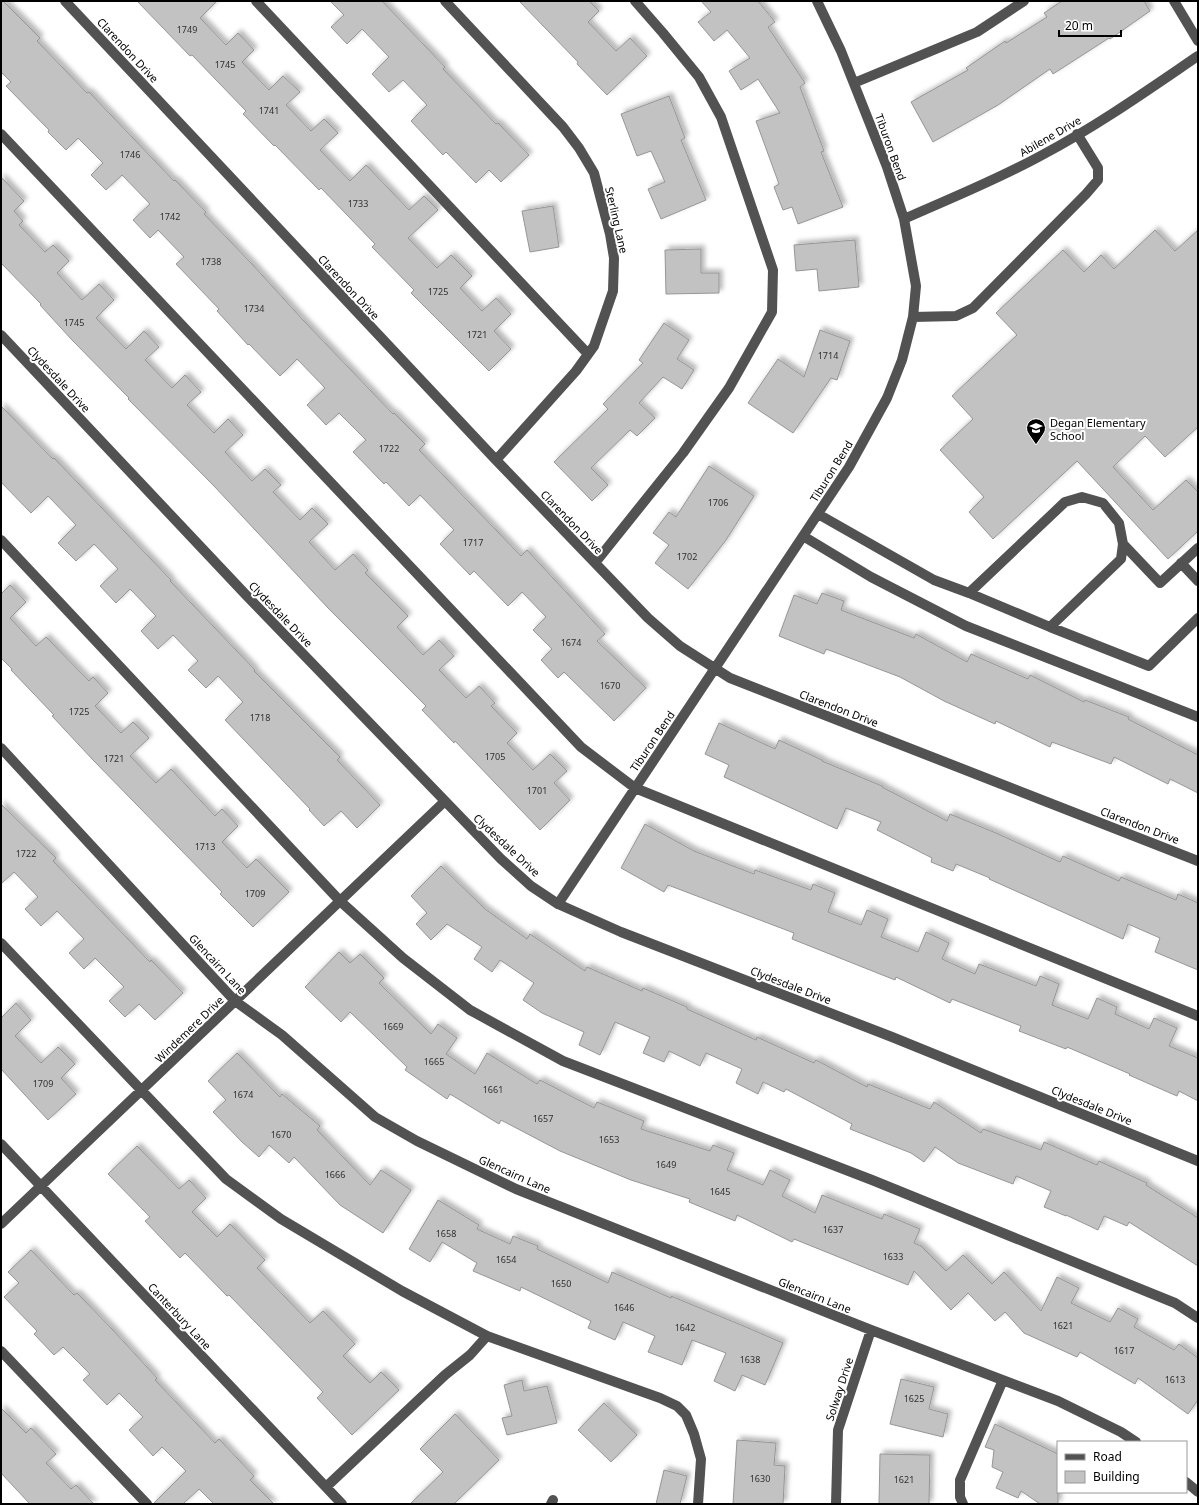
<svg xmlns="http://www.w3.org/2000/svg" width="1199" height="1505" font-family="'Noto Sans',sans-serif">
<style>
.building{fill:#c2c2c2;stroke:#969696;filter:url(#shadow)}
.lines{fill:none;stroke-linecap:round;stroke-linejoin:round}
.minor{stroke:#525252;stroke-width:10}
.labels{text-anchor:middle;dominant-baseline:central;stroke-width:4;stroke-linejoin:round;paint-order:stroke}
.number-label{font-size:9px;fill:#303030}
.street-label{font-size:11px;fill:#000;stroke:#fff}
.poi-label{font-size:11px;fill:#000;stroke:#fff;text-anchor:start}
</style>
<defs>
<filter id="shadow"><feDropShadow dx="3.5" dy="-3.5" stdDeviation="2" flood-color="#0004"/></filter>
</defs>
<rect width="100%" height="100%" fill="#fff"/>
<path class="building" d="M1 1H3L40 38 37 41 87 93 89 92 174 181 175 180 206 212 204 214 251 263 303 320 393 414 394 413 425 444 419 450 469 502 521 556 527 550 605 634 597 641 646 688 614 721 564 672 558 678 541 660 552 649 533 630 546 617 522 592 508 606 474 571 470 575 440 544 454 530 420 495 409 506 386 482 384 484 353 452 366 440 339 413 326 425 307 405 325 388 297 359 280 376 249 344 248 345 217 311 219 309 176 264 184 257 158 230 150 238 133 220 150 204 122 175 106 190 91 175 103 163 78 138 66 150 48 132 49 130 6 86 11 82 1 72Z
M137 1H217L200 18 226 45 238 33 254 50 242 62 269 90 283 76 300 92 286 105 311 131 324 119 338 133 320 150 350 181 366 165 409 210 424 196 438 210 408 238 437 268 451 255 472 276 460 288 482 311 496 298 511 314 494 331 511 349 489 371 411 293 414 290 372 247 375 244 321 188 319 190 275 145 274 146 243 114 246 111 192 55 190 56Z
M330 1H382L445 67 443 69 496 124 498 123 529 155 501 182 489 170 476 183 446 152 443 155 411 121 427 105 403 80 389 92 372 74 389 57 362 29 347 44 331 27 344 15Z
M519 1H589L599 11 588 22 616 51 630 38 647 56 607 95 577 64 578 62Z
M701 1H758L775 22 768 27 805 83 800 87 824 151 821 152 843 207 798 224 792 207 783 210 774 187 779 184 756 121 780 113 758 79 741 90 729 71 750 58 727 30 714 41 698 22 711 12Z
M1062 1H1144L1150 11 1110 39 1109 38 1053 74 1050 69 998 105 933 142 911 102 968 70 966 68 1005 41 1006 43 1047 17 1044 13Z
M669 96 685 138 681 140 706 200 661 219 648 189 665 182 651 151 637 156 621 114Z
M1 177 24 201 14 211 23 221 19 225 45 252 53 245 69 261 57 273 82 300 99 284 114 300 96 318 126 349 144 331 159 347 145 360 172 388 185 375 201 392 187 405 214 433 228 419 243 435 225 452 252 481 265 469 281 485 273 492 300 520 312 508 328 524 309 542 335 570 353 554 368 570 365 573 408 616 397 627 423 655 439 640 454 656 439 670 466 698 479 686 495 703 491 706 517 733 507 743 533 770 550 754 567 771 554 783 570 800 540 830 455 741 454 743 422 710 426 706 328 608 214 486 128 399 129 398 72 340 40 305 41 304 1 263Z
M553 206 559 247 530 252 522 211Z
M1155 230 1175 251 1198 230V427L1165 457 1145 436 1113 467 1153 510 1186 480 1198 492V531L1168 559 1077 461 993 539 969 512 984 497 940 450 973 419 952 396 1017 335 996 313 1063 250 1084 272 1101 255 1114 269Z
M855 240 859 287 819 291 817 269 796 271 794 245Z
M701 249V273H719V293L666 294 665 250Z
M664 323 689 340 677 359 694 370 682 389 663 377 639 403 655 418 637 436 630 430 591 468 608 485 592 501 554 462 608 409 603 404 643 363 639 360Z
M820 330 850 341 837 380 831 378 793 433 748 403 778 359 804 377Z
M1 406 53 459 54 458 171 580 170 581 255 670 254 671 340 757 337 760 380 805 357 828 341 811 324 826 309 810 310 809 225 720 243 702 218 676 206 688 188 670 198 661 173 635 158 649 141 631 156 616 130 589 116 603 100 586 118 569 94 544 76 561 58 543 76 525 48 496 31 513 1 482Z
M709 466 754 496 726 540 688 589 655 563 669 545 653 533 669 512 676 517Z
M10 585 26 602 10 618 36 646 46 637 89 681 93 677 108 693 95 706 121 733 133 722 149 738 130 756 156 783 171 769 215 816 222 809 238 826 222 842 247 868 256 859 289 892 253 927 220 894 222 892 93 760 52 716 54 715 11 670 12 669 1 658V594Z
M822 593 844 601 841 610 914 638 916 634 967 662 971 654 1028 679 1030 675 1084 702 1085 700 1129 717 1128 719 1198 755V793L1170 779 1168 784 1114 757 1111 764 1052 742 1050 747 996 721 995 724 944 701 900 677 826 649 824 654 779 636 794 595 817 604Z
M719 723 775 749 779 740 822 760V761L882 786V787L947 821 950 814 996 833 1060 862 1063 856 1119 881 1121 877 1176 900 1178 894 1198 903V970L1155 952 1160 938 1128 924 1123 939 989 879 990 878 956 864 953 871 931 862 932 858 877 830 881 822 846 808 837 829 724 777 729 765 705 754Z
M1 804 56 858 53 861 150 962 151 960 183 993 155 1020 139 1004 125 1017 109 1001 124 987 95 958 84 969 69 953 84 939 57 911 41 926 25 909 38 897 14 872 1 884Z
M645 824 694 851 754 874 755 870 811 890 813 884 835 893 828 912 861 925 867 910 888 919 881 937 918 952 926 932 949 943 942 959 975 974 979 964 1036 986 1040 976 1059 984 1052 1005 1088 1019 1097 998 1117 1007 1115 1014 1149 1029 1154 1018 1177 1028 1169 1046 1198 1058V1101L1179 1091 1177 1096 1129 1075 1130 1074 1067 1047 1066 1049 1019 1031 1021 1026 952 999 950 1003 896 977 895 980 792 939 794 933 668 885 664 892 621 868Z
M441 866 485 909 527 939 530 934 585 971 587 967 642 991 643 988 687 1007V1009L756 1040 757 1037 814 1063 816 1060 867 1087 868 1084 930 1109 934 1102 981 1133 983 1129 1041 1150 1044 1142 1097 1165 1099 1161 1147 1183 1146 1185 1198 1218V1266L1129 1222 1127 1226 1104 1216 1098 1230 1066 1215V1216L1044 1207 1051 1191 1016 1176 1013 1184 958 1163 935 1147 924 1162 911 1153 850 1129 852 1124 786 1089 784 1092 763 1082 758 1094 736 1083 742 1069 706 1053 700 1066 669 1051 664 1062 643 1053 650 1037 615 1022 600 1055 579 1045 584 1032 542 1013 523 1000 534 983 500 960 492 972 474 959 482 947 447 924 431 940 416 924 427 913 411 896Z
M339 952 350 963 360 954 384 978 379 983 431 1034 438 1024 457 1038 446 1054 475 1074 487 1053 537 1084 540 1080 594 1108 597 1102 644 1121 641 1129 710 1151 713 1145 734 1153 727 1170 763 1185 770 1170 790 1180 782 1196 815 1213 822 1195 882 1219 884 1214 920 1229 914 1243 921 1246 946 1271 963 1255 992 1284 1004 1272 1041 1311 1057 1277 1079 1288 1071 1303 1110 1322 1118 1308 1138 1319 1134 1327 1174 1350 1179 1344 1198 1358V1400L1188 1414 1138 1378 1135 1384 1080 1352 1077 1357 1024 1333 1005 1312 995 1321 968 1293 951 1310 914 1271 908 1285 794 1239 792 1242 737 1215 735 1221 689 1202 690 1199 631 1180 560 1151 501 1120 499 1124 450 1094 447 1099 405 1070 407 1067 350 1012 341 1022 305 987Z
M16 1003 31 1020 15 1036 41 1063 58 1047 75 1064 61 1078 76 1094 48 1120 1 1069V1018Z
M237 1053 280 1097 282 1094 320 1126 317 1130 370 1185 381 1170 411 1190 383 1233 340 1205 294 1157 289 1163 269 1145 259 1157 242 1142 213 1112 226 1100 208 1081Z
M137 1146 179 1189 189 1180 206 1198 192 1212 217 1237 230 1224 265 1260 257 1268 310 1323 323 1311 355 1344 343 1356 370 1383 381 1372 399 1390 352 1435 317 1398 323 1392 229 1295 227 1296 185 1253 180 1258 145 1221 150 1217 108 1174Z
M438 1200 479 1225 477 1229 510 1244 513 1236 538 1246 537 1249 608 1283 612 1272 671 1298V1296L746 1327 783 1343 765 1385 742 1375 735 1391 714 1381 726 1353 692 1340 682 1365 648 1352 655 1336 623 1322 615 1340 588 1328 591 1321 521 1287 520 1291 473 1271 477 1263 442 1242 430 1262 409 1249Z
M31 1250 74 1295 77 1293 112 1329 157 1378 155 1380 215 1443 219 1439 254 1476 250 1480 274 1504H214L199 1489 183 1504H153L186 1471 162 1447 153 1456 129 1430 143 1417 119 1393 107 1405 83 1380 90 1374 63 1347 54 1355 34 1334 37 1331 4 1297 19 1283 8 1272Z
M901 1379 934 1387 929 1409 948 1414 943 1437 890 1424Z
M522 1380 524 1391 547 1386 557 1423 507 1435 502 1418 512 1416 504 1385Z
M604 1403 637 1435 611 1462 578 1430Z
M1 1408 26 1433 31 1428 56 1454 46 1463 71 1489 76 1485 94 1504H30L1 1473Z
M455 1414 499 1460 454 1504H410L443 1472 420 1449Z
M995 1424 1058 1454V1504H1040L1021 1491 1018 1498 996 1488 1003 1472 992 1467 994 1450 985 1447Z
M737 1440 776 1443 774 1465 785 1466 783 1504H733Z
M880 1454 930 1455 929 1504H879Z
M664 1470 687 1476 680 1504H656Z"/>
<g class="lines">
<path class="minor" d="M65 1 496 460 648 618 680 646 730 678 1198 861
M256 1 588 354
M445 1 563 127 579 148 594 173 610 234 614 258 613 291 594 346 576 371 496 460
M1174 1 1198 41
M854 83 977 32 1024 1
M1 134 581 747 635 788 1198 1016
M904 219C951 198 999 179 1044 154 1097 126 1148 90 1198 56
M913 317 956 316 973 308 1086 194 1098 180V168L1077 134
M1 335 247 596 501 859 531 886 558 904 621 932 892 1037 1198 1161
M818 514 934 580 969 593
M803 536 871 577 966 626 1198 717
M1 540 340 901 403 958 470 1010 563 1061 872 1180 1175 1303 1198 1318
M1123 544 1160 583 1198 548
M595 563 683 453 729 388 772 312 773 270 721 117 699 77 663 33 635 1
M1181 563 1198 581
M1050 627 1121 559 1123 544 1119 523 1103 503 1082 497 1065 502 969 593 1050 627 1149 666 1198 618
M1 748 235 1001 282 1035 375 1117 417 1141 516 1189 871 1330 1058 1401 1121 1432 1136 1442
M558 904 849 467 887 398 902 360 913 317 916 286 904 219 887 167 841 51 817 1
M1 943 226 1179 281 1219 402 1291 487 1336 660 1398 677 1406 686 1415 694 1434 701 1459 698 1504
M1 1144 342 1504
M1 1224 445 801
M1 1351 147 1504
M1186 1482 1198 1492
M326 1487 445 1375 470 1355 487 1336
M551 1504 553 1500
M836 1504 838 1430 871 1330
M963 1504 960 1497V1480L1003 1380"/>
</g>
<defs>
<g id="school-pin" transform="scale(1)"><path d="M0 17L-7.5 6A9.5 9.5 0 1 1 7.5 6Z" fill="#000" stroke="#fff"/><path d="M0-5L7-2L0 1L-7-2ZM-4 1L0 2.5L4 1V4Q0 6-4 4Z" fill="#fff"/></g>
</defs>
<g fill-rule="evenodd">
<use href="#school-pin" x="1036" y="428"/>
</g>
<g class="labels">
<g class="number-label">
<text x="187" y="29">1749</text>
<text x="225" y="64">1745</text>
<text x="269" y="110">1741</text>
<text x="130" y="154">1746</text>
<text x="358" y="203">1733</text>
<text x="170" y="216">1742</text>
<text x="211" y="261">1738</text>
<text x="438" y="291">1725</text>
<text x="254" y="308">1734</text>
<text x="74" y="322">1745</text>
<text x="477" y="334">1721</text>
<text x="828" y="355">1714</text>
<text x="389" y="448">1722</text>
<text x="718" y="502">1706</text>
<text x="473" y="542">1717</text>
<text x="687" y="556">1702</text>
<text x="571" y="642">1674</text>
<text x="610" y="685">1670</text>
<text x="79" y="711">1725</text>
<text x="260" y="717">1718</text>
<text x="495" y="756">1705</text>
<text x="114" y="758">1721</text>
<text x="537" y="790">1701</text>
<text x="205" y="846">1713</text>
<text x="26" y="853">1722</text>
<text x="255" y="893">1709</text>
<text x="393" y="1026">1669</text>
<text x="434" y="1061">1665</text>
<text x="43" y="1083">1709</text>
<text x="493" y="1089">1661</text>
<text x="243" y="1094">1674</text>
<text x="543" y="1118">1657</text>
<text x="281" y="1134">1670</text>
<text x="609" y="1139">1653</text>
<text x="666" y="1164">1649</text>
<text x="335" y="1174">1666</text>
<text x="720" y="1191">1645</text>
<text x="833" y="1229">1637</text>
<text x="446" y="1233">1658</text>
<text x="893" y="1256">1633</text>
<text x="506" y="1259">1654</text>
<text x="561" y="1283">1650</text>
<text x="624" y="1307">1646</text>
<text x="1063" y="1325">1621</text>
<text x="685" y="1327">1642</text>
<text x="1124" y="1350">1617</text>
<text x="750" y="1359">1638</text>
<text x="1175" y="1379">1613</text>
<text x="914" y="1398">1625</text>
<text x="760" y="1478">1630</text>
<text x="904" y="1479">1621</text>
</g>
<g class="street-label">
<text transform="translate(128 50) rotate(47)">Clarendon Drive</text>
<text transform="translate(1050 136) rotate(-30)">Abilene Drive</text>
<text transform="translate(891 147) rotate(70)">Tiburon Bend</text>
<text transform="translate(617 220) rotate(77)">Sterling Lane</text>
<text transform="translate(349 287) rotate(47)">Clarendon Drive</text>
<text transform="translate(59 379) rotate(47)">Clydesdale Drive</text>
<text transform="translate(831 471) rotate(-58)">Tiburon Bend</text>
<text transform="translate(572 522) rotate(46)">Clarendon Drive</text>
<text transform="translate(281 614) rotate(46)">Clydesdale Drive</text>
<text transform="translate(839 708) rotate(21)">Clarendon Drive</text>
<text transform="translate(652 741) rotate(-56)">Tiburon Bend</text>
<text transform="translate(1140 825) rotate(21)">Clarendon Drive</text>
<text transform="translate(507 845) rotate(43)">Clydesdale Drive</text>
<text transform="translate(218 964) rotate(47)">Glencairn Lane</text>
<text transform="translate(791 985) rotate(21)">Clydesdale Drive</text>
<text transform="translate(189 1029) rotate(-44)">Windemere Drive</text>
<text transform="translate(1092 1105) rotate(22)">Clydesdale Drive</text>
<text transform="translate(515 1174) rotate(24)">Glencairn Lane</text>
<text transform="translate(815 1295) rotate(22)">Glencairn Lane</text>
<text transform="translate(180 1316) rotate(47)">Canterbury Lane</text>
<text transform="translate(839 1389) rotate(-72)">Solway Drive</text>
</g>
<g class="poi-label">
<text x="1050" y="422">Degan Elementary<tspan x="1050" dy="13">School</tspan></text>
</g>
</g>
<rect width="1199" height="1505" fill="none" stroke="#000000" stroke-width="4"/>
<rect x="1057" y="1441" width="130" height="52" fill="#ffffff" stroke="#999999"/>
<rect x="1065" y="1454" width="20" height="6" fill="#525252" stroke="#999999"/>
<text x="1093" y="1461" font-size="12" fill="#000000">Road</text>
<rect x="1065" y="1471" width="20" height="12" fill="#c2c2c2" stroke="#999999"/>
<text x="1093" y="1481" font-size="12" fill="#000000">Building</text>
<path d="M1059 30v6h62v-6" fill="none" stroke="#000000" stroke-width="2"/>
<text x="1065" y="30" font-size="12" fill="#000000" stroke="#ffffff" stroke-width="3" paint-order="stroke">20 m</text>
</svg>
